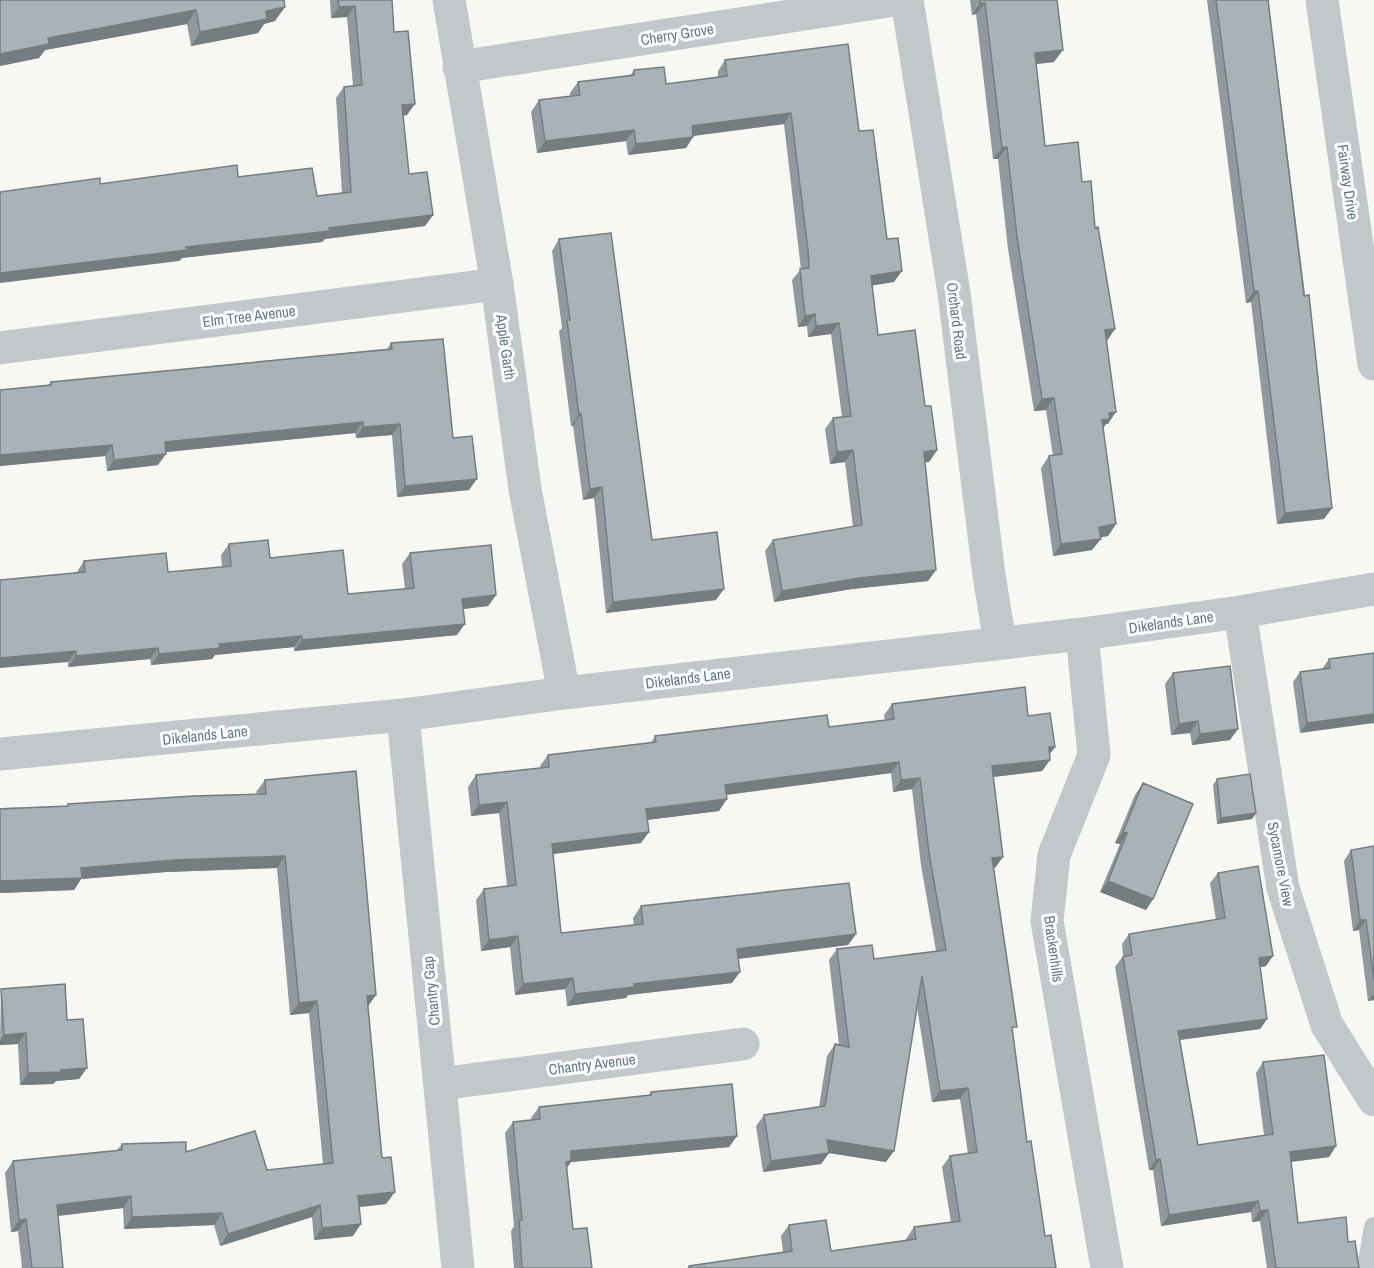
<svg xmlns="http://www.w3.org/2000/svg" width="1374" height="1268" font-family="'Archivo Narrow',sans-serif">
<style>
.lines{fill:none;stroke-linecap:round;stroke-linejoin:round}
.lane{stroke:#c2c7c9;stroke-width:20}
.street{stroke:#c2c7c9;stroke-width:33}
.wall{fill:#90999d}
.shaded-wall{fill:#767d80}
.building{fill:#a8b2b7;stroke:#767d80;stroke-width:1.5}
.labels{text-anchor:middle;dominant-baseline:central;stroke-width:6;stroke-linejoin:round;paint-order:stroke}
.street-label{font-size:15px;fill:#657985;stroke:#fff}
</style>
<rect width="100%" height="100%" fill="#f7f7f3"/>
<g class="lines">
<path class="lane" d="M1367 1268 1374 1227"/>
<path class="street" d="M449 0 497 284 525 489 564 693
M907 0 954 293 989 575 1000 643
M1322 0 1374 364
M459 67 895 0
M0 348 497 284
M1240 612 1283 888 1327 1025 1374 1100
M1082 634 1094 755 1054 855 1047 921 1107 1268
M403 715 458 1268
M0 754 403 715 564 693 1082 634 1240 612 1374 589
M440 1084 743 1044"/>
</g>
<path class="wall" d="M0 0H284L275 21 264 24 258 33 191 46 187 24 45 50 39 58 0 66Z
M330 0H392L394 32 407 115 403 116 409 174 433 215 425 226 325 239 322 242 182 258 179 261 100 184 238 177 317 196 342 193 336 98 344 87 353 86 347 17 331 18Z
M970 0H1057L1054 62 1036 64 1045 146 1082 182 1106 341 1108 424H1106L1103 428 1116 524 1108 536 1100 537 1092 550 1053 556 1041 468 1049 456H1053L1046 410 1034 411 1008 249 998 159H993L976 14 972 15Z
M1207 0H1268L1332 508 1324 519 1277 524 1251 302 1246 303Z
M725 60 859 131 887 239 894 282 872 285 878 335 925 406 937 450 929 462H925L928 581 852 589 774 602 765 551 773 540 853 527 845 462 830 464 825 429 833 418 842 417 831 334 808 337 807 326 798 327 792 280 801 269 800 261 784 124 693 136V137L686 148 628 155 626 141 537 153 531 112 539 100 570 97V93L578 82 630 76 634 70 666 84 718 78V71Z
M559 239 652 540 716 600 606 613 594 498 583 500 573 426H571L565 379 559 331 562 328 552 251Z
M391 343 453 438 469 490 397 497 392 435 356 438 355 433 165 452 158 465 107 471 105 456 0 466V390L48 385 51 382 387 349Z
M229 544 270 558 348 594 405 589 402 564 410 553 496 595 488 606 463 609 457 635 294 651V647L215 655 212 659 151 665 150 659 68 667V662L77 572 84 561 168 572 222 567 221 555Z
M1374 653 1300 733 1293 682 1300 672 1322 669 1329 659Z
M1173 673 1230 740 1192 745 1190 733 1171 735 1165 684Z
M892 704 1028 716 1050 754V760L1042 771 993 777 995 868H994L1013 1033 1027 1142 1045 1236 1056 1268H687L689 1266 783 1252 781 1236 789 1225 831 1251 906 1240V1239L914 1227 951 1222 942 1167 950 1156 968 1154 960 1099 932 1102 917 1007 886 1162 829 1153 821 1164 763 1172 756 1126 764 1115 819 1107 827 1056 835 1044 839 1045 829 960 837 949 874 959 936 951 921 865 912 789 893 792 891 773 726 795 719 811 647 820 641 843 553 854 561 933 634 925 633 918 641 906 856 934 848 945 738 959 732 983 628 995 626 998 567 1006 565 989 515 995 510 947 481 951 476 900 484 889 507 886 499 813 471 816 468 787 476 775 540 768V766L548 755 651 743 655 736 829 727 885 720 884 715Z
M1217 779 1256 813 1252 819 1217 824 1213 785Z
M265 780 376 995 368 1006 386 1204 360 1207 353 1236 314 1240 312 1217 220 1246 214 1225 124 1229 123 1208 58 1216 63 1268H22L18 1231 11 1232 5 1173 13 1161 117 1150 122 1144 186 1152 267 1170 323 1164 309 1013 290 1015 277 868 166 872 81 879 74 890 0 893V808L66 806 68 804 257 794 256 792Z
M1143 783 1153 899 1146 910 1100 892 1120 844 1115 843 1135 795Z
M1374 846V1000L1368 1001 1359 930 1353 931 1344 861 1351 850Z
M1218 873 1266 966 1260 967 1267 1019 1260 1029 1180 1040 1198 1145 1264 1135 1256 1073 1263 1062 1336 1146 1329 1157 1291 1162 1298 1223 1348 1242 1359 1268H1267L1260 1221 1252 1222 1251 1212 1161 1226 1153 1170H1149L1115 967 1123 956 1122 944 1129 934 1216 920 1210 883Z
M1 989 67 1020 87 1068 79 1079 56 1081 53 1084 20 1085 18 1044 0 1045Z
M651 1092 737 1136 729 1147 571 1162 567 1168 573 1229 592 1268H514L511 1231 514 1226 505 1133 513 1122 532 1120 531 1118 539 1107 648 1096Z"/>
<path class="shaded-wall" d="M980 3H985L976 14 972 15Z
M355 6 347 17 331 18 339 7Z
M285 7 275 21 264 24 258 33 191 46 200 32 266 11Z
M196 10 187 24 45 50 39 58 0 66V54L48 38Z
M1063 50 1054 62 1027 65 1035 53Z
M415 104 407 115 394 116 402 105Z
M791 113 784 124 684 137 692 126Z
M634 130 626 141 537 153 545 141Z
M693 137 686 148 628 155 636 144Z
M1007 147 998 159H993L1002 148Z
M433 215 425 226 325 239 322 242 182 258 179 261 0 283V273L186 247Z
M902 271 894 282 863 287 871 276Z
M1254 291H1258L1251 302 1246 303Z
M815 314 807 326 798 327 805 316Z
M839 323 831 334 808 337 816 326Z
M1115 329 1107 341 1105 330Z
M1054 398 1046 410 1034 411 1042 399Z
M1116 412 1108 424H1106L1101 431 1102 420 1109 413Z
M581 414 573 426H571L579 415Z
M363 422 355 433 157 453 165 442Z
M400 424 392 435 356 438 363 427Z
M112 445 105 456 0 466V455Z
M853 450 845 462 830 464 837 452Z
M937 450 929 462 916 463 924 452Z
M166 454 158 465 107 471 114 460Z
M477 479 469 490 397 497 405 486Z
M602 487 594 498 583 500 590 489Z
M1332 508 1324 519 1277 524 1285 513Z
M1116 524 1108 536 1091 539 1099 527Z
M1101 539 1092 550 1053 556 1061 544Z
M936 570 928 581 852 589 774 602 782 591 859 578Z
M724 589 716 600 606 613 613 602Z
M496 595 488 606 455 610 462 599Z
M465 624 457 635 294 651 302 640Z
M302 636 294 647 215 655 212 659 151 665 159 654 219 644Z
M158 648 150 659 68 667 76 656Z
M76 651 68 662 0 668V658Z
M1374 714V723L1300 733 1307 723Z
M1198 721 1190 733 1171 735 1179 724Z
M1238 729 1230 740 1192 745 1200 734Z
M1049 747H1055L1047 758Z
M1050 760 1042 771 984 778 992 766Z
M899 762 891 773 717 796 725 785Z
M920 778 912 789 893 792 901 780Z
M727 799 719 811 638 821 646 809Z
M507 802 499 813 471 816 479 805Z
M1256 813 1252 819 1217 824 1221 818Z
M649 832 641 843 544 855 552 844Z
M1123 832 1127 833 1120 844 1115 843Z
M285 856 277 868 166 872 81 879 74 890 0 893V881L81 868 175 860Z
M1003 857 995 868 984 869 992 858Z
M1108 881 1153 899 1146 910 1100 892Z
M1360 920H1366L1359 930 1353 931Z
M856 934 848 945 729 960 737 949Z
M518 936 510 947 481 951 489 940Z
M1273 956 1266 966 1252 969 1259 958Z
M740 972 732 983 628 995 626 998 567 1006 575 994 634 984Z
M573 978 565 989 515 995 523 984Z
M1374 993V1000L1368 1001Z
M376 995 367 1007V996Z
M317 1001 309 1013 290 1015 299 1003Z
M1267 1019 1260 1029 1171 1041 1178 1031Z
M26 1033 18 1044 0 1045V1040L4 1035Z
M87 1068 79 1079 56 1081 53 1084 20 1085 28 1073Z
M968 1088 960 1099 932 1102 940 1091Z
M737 1136 729 1147 571 1162 563 1172 558 1173 571 1151Z
M827 1140 894 1151 886 1162 829 1153 821 1164 763 1172 771 1161Z
M1336 1146 1329 1157 1282 1163 1290 1152Z
M1160 1159 1153 1170H1149L1156 1160Z
M395 1192 386 1204 350 1208 358 1196Z
M131 1196 123 1208 48 1217 57 1205Z
M1258 1201 1251 1212 1161 1226 1169 1215Z
M320 1205 312 1217 220 1246 228 1234Z
M1268 1210 1260 1221 1252 1222 1260 1211Z
M222 1213 214 1225 124 1229 132 1217Z
M26 1219 18 1231 11 1232 19 1220Z
M361 1224 353 1236 314 1240 322 1228Z"/>
<path class="building" d="M0 0H284L285 7 266 11 267 19 200 32 196 10 48 38 49 44 0 54Z
M338 0H392L394 32 408 31 415 104 402 105 409 174 427 172 433 215 329 228 330 231 186 247 187 250 0 273V192L100 178V184L237 165 238 177 312 168 317 196 351 192 344 87 362 85 355 6 339 7Z
M980 0H1057L1063 50 1035 53 1045 146 1078 142 1082 182 1091 181 1095 228 1098 227 1115 329 1105 330 1116 412 1109 413 1110 419 1102 420 1116 524 1099 527 1101 539 1061 544 1049 456 1062 454 1054 398 1042 399 1017 237 1007 147 1002 148 985 3H980Z
M1216 0H1268L1304 296 1309 295 1332 508 1285 513 1258 291H1254Z
M848 44 859 131 873 130 887 239 898 238 902 271 871 276 878 335 915 330 925 406H931L937 450 924 452 936 570 859 578 782 591 773 540 862 525 853 450 837 452 833 418 851 416 839 323 816 326 815 314 805 316 800 269 809 268 808 250 791 113 692 126 693 137 636 144 634 130 545 141 539 100 580 95 578 82 634 75V70L664 67 666 84 727 76 725 60Z
M611 233 652 540 717 532 724 589 613 602 602 487 590 489 581 414 579 415 567 320H570L559 239Z
M443 339 453 438 472 436 477 479 405 486 400 424 363 427V422L165 442 166 454 114 460 112 445 0 455V390L51 385V382L392 349 391 343Z
M268 540 270 558 343 550 348 594 414 588 410 553 491 545 496 595 462 599 465 624 302 640V636L219 644 220 648 159 654 158 648 76 656V651L0 658V580L85 572 84 561 166 553 168 572 231 566 229 544Z
M1374 653V714L1307 723 1300 672 1330 668 1329 659Z
M1230 666 1238 729 1200 734 1198 721 1179 724 1173 673Z
M1025 687 1028 716 1050 713 1055 747H1049L1050 760 992 766 1003 857 992 858 1017 1027H1012L1027 1142 1031 1141 1045 1236 1051 1235 1056 1268H689V1266L792 1251 789 1225 826 1220 831 1251 916 1239 914 1227 960 1221 950 1156 977 1152 968 1088 940 1091 922 976 894 1151 827 1140 829 1153 771 1161 764 1115 825 1106 835 1044 849 1047 837 949 872 945 874 959 946 950 929 853 920 778 901 780 899 762 725 785 727 799 646 809 649 832 552 844 561 933 643 924 641 906 849 883 856 934 737 949 740 972 634 984V987L575 994 573 978 523 984 518 936 489 940 484 889 516 885 507 802 479 805 476 775 549 767 548 755 656 742 655 736 827 715 829 727 894 719 892 704Z
M356 771 376 995 367 996 382 1158 391 1157 395 1192 358 1196 361 1224 322 1228 320 1205 228 1234 222 1213 132 1217 131 1196 57 1205 63 1268H32L26 1219 19 1220 13 1161 122 1150V1144L186 1142V1152L255 1131 267 1170 333 1163 317 1001 299 1003 285 856 175 860 81 868 82 878 0 881V809L68 806V804L193 796 266 794 265 780Z
M1250 774 1256 813 1221 818 1217 779Z
M1143 783 1193 804 1153 899 1108 881 1127 833 1123 832Z
M1374 846V980L1366 920H1360L1351 850Z
M1258 866 1273 956 1259 958 1267 1019 1178 1031 1198 1145 1273 1134 1263 1062 1324 1055 1336 1146 1290 1152 1298 1223 1346 1217 1348 1242 1355 1241 1359 1268H1276L1268 1210 1260 1211 1258 1201 1169 1215 1160 1159 1156 1160 1123 957 1132 955 1129 934 1225 918 1218 873Z
M65 984 67 1020 83 1019 87 1068 61 1070V1072L28 1073 26 1033 4 1035 1 989Z
M732 1084 737 1136 571 1151V1161L566 1162 573 1229 587 1228 592 1268H522L519 1220H522L513 1122 540 1119 539 1107 651 1095V1092Z"/>
<g class="labels">
<g class="street-label">
<text transform="translate(677 34) rotate(-9)">Cherry Grove</text>
<text transform="translate(1348 182) rotate(82)">Fairway Drive</text>
<text transform="translate(249 316) rotate(-7)">Elm Tree Avenue</text>
<text transform="translate(957 321) rotate(83)">Orchard Road</text>
<text transform="translate(506 347) rotate(82)">Apple Garth</text>
<text transform="translate(1171 622) rotate(-8)">Dikelands Lane</text>
<text transform="translate(688 678) rotate(-7)">Dikelands Lane</text>
<text transform="translate(205 735) rotate(-6)">Dikelands Lane</text>
<text transform="translate(1281 864) rotate(79)">Sycamore View</text>
<text transform="translate(1054 949) rotate(82)">Brackenhills</text>
<text transform="translate(431 991) rotate(-96)">Chantry Gap</text>
<text transform="translate(592 1064) rotate(-7)">Chantry Avenue</text>
</g>
</g>
</svg>
